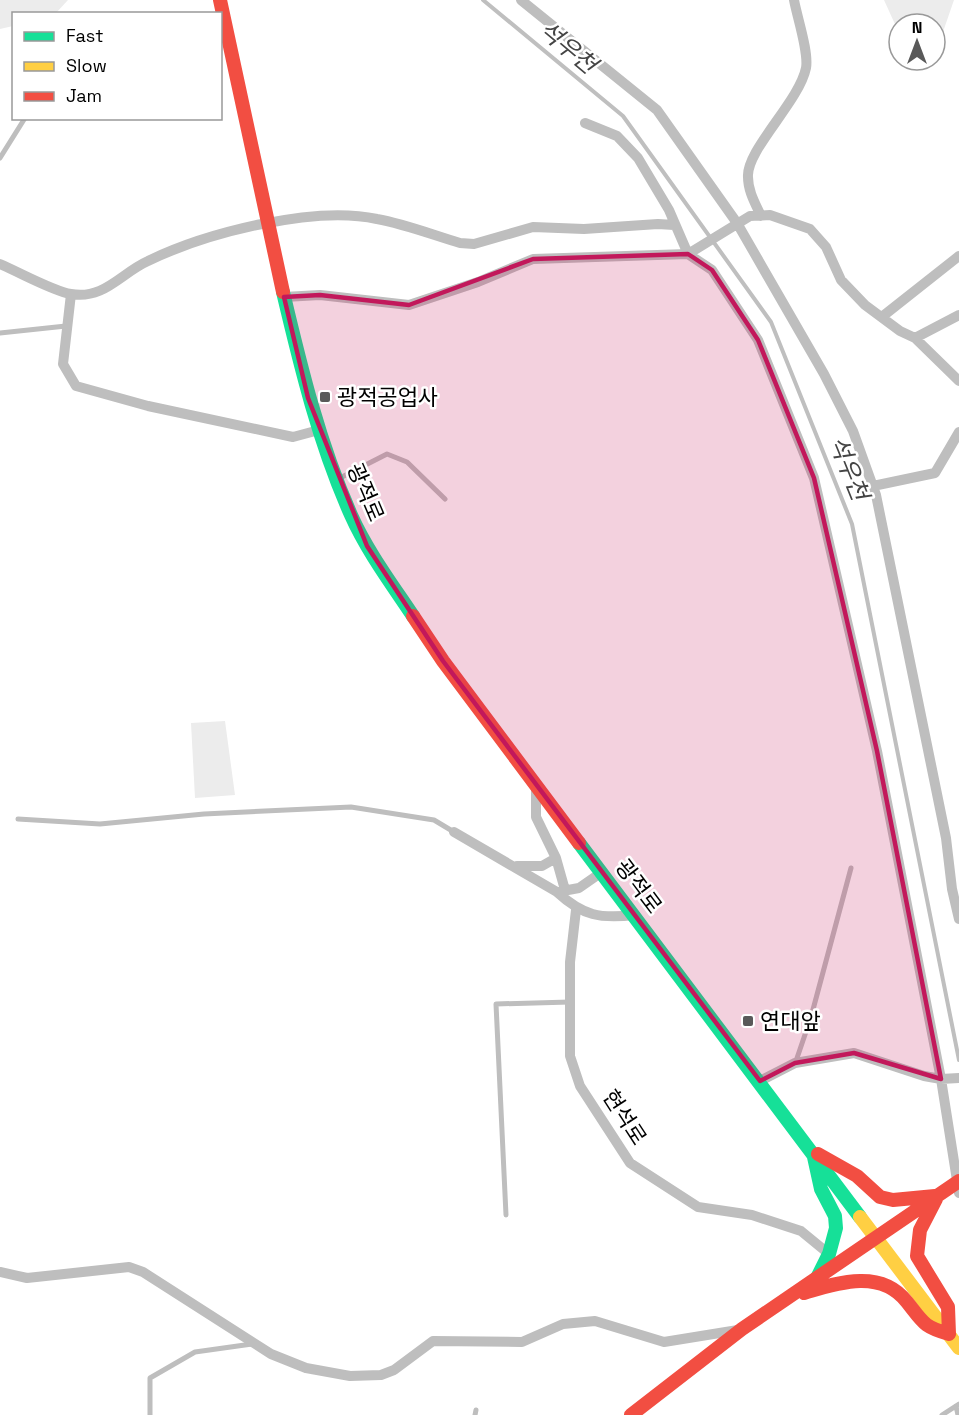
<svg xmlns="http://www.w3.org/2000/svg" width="959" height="1415" font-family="'Space Grotesk','Noto Sans KR',sans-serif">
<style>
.green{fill:#ececec}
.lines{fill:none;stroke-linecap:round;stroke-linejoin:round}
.stream{stroke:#bfbfbf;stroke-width:4}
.lane{stroke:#bebebe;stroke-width:5}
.street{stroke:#bebebe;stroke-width:10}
.fast{stroke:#16e098;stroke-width:14}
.slow{stroke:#ffcf43;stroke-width:14}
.jam{stroke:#f24e42;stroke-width:14}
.marked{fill:#c2185b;fill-opacity:0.2;stroke:#c2185b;stroke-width:4.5;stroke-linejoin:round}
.poi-dot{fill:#595959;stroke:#fff;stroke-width:2}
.labels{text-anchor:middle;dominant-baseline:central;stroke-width:5;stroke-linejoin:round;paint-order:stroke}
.poi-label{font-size:22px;fill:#000;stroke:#fff;text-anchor:start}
.street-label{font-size:22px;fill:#000;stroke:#fff}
.water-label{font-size:24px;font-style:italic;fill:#444;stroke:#fff}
</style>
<rect width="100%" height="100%" fill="#fff"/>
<path class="green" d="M0 0H68L56 13 14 14 13 26 0 29Z
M884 0H954L935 55V24H899V33Z
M225 721 235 795 195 798 191 723Z"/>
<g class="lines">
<path class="stream" d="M483 0 623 116 771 322 852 524 959 1060"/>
<path class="lane" d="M0 158 25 118
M0 333 66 326
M338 479 387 454 407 462 445 499
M18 819 100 824 204 814 351 807 434 820 454 832
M796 1061 811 1017 851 868
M506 1215 496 1004 570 1002
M956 1406 958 1415
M150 1415V1378L195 1352 252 1344
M475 1415 476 1410
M942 1415 959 1404"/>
<path class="street" d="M521 0 657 110 737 223 824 374 853 431 876 495 946 838 952 889 959 919
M585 123 617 136 638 158 669 210 688 254 712 270 758 340 814 478 877 751 941 1079 959 1193
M761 216C755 203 748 191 748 177 746 150 799 102 806 68 809 52 797 17 794 0
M0 264C19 272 53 291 71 294 104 300 121 273 148 261 206 233 314 205 377 219 405 224 433 235 460 243L474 244 533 227 584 229 658 224 674 225
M71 294 63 364 76 386 148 406 293 437 319 430
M284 297 320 295 409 305 478 282 533 259 688 254 750 216 770 215 810 229 826 247 841 280 865 305 900 331 915 338 959 315
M883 316 959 256
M915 338 959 381
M873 486 935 473 959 432
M536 785V817L556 858 565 890
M454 832 557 892 579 888 602 872
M517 866H542L556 858
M557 892C583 916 600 919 635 915
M576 910 570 962V1056L580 1086 630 1163 698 1207 752 1215 801 1231 829 1254
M760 1081 795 1063 854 1053 924 1076 941 1079 959 1078
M0 1272 27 1278 129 1267 143 1272 271 1354 306 1368 350 1376 381 1375 394 1370 433 1341 522 1342 563 1324 595 1321 664 1342 738 1330"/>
<path class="fast" d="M283 292C301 368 319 443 351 515 367 551 391 583 413 616
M579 843 860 1217
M814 1157 821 1189 835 1216 836 1228 829 1254 817 1278"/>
<path class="slow" d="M860 1217 959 1348"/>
<path class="jam" d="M220 0 283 292
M413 616 443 661 579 843
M818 1154 857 1176 880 1197 893 1200 935 1196
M804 1293C837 1283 881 1268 907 1302 923 1322 923 1327 949 1334L948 1307 917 1256 920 1230 936 1199
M631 1415 742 1329 959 1181"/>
</g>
<path class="marked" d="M688 254 712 270 758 340 814 478 877 751 941 1079 854 1053 795 1063 760 1081 443 661 367 546 308 398 284 297 320 295 409 305 533 259Z"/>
<g class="poi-dot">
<rect x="319" y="391" width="12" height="12" rx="3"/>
<rect x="742" y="1015" width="12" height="12" rx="3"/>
</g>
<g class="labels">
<g class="poi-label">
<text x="337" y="397">광적공업사</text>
<text x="760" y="1021">연대앞</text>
</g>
<g class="street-label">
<text transform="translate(366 492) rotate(67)">광적로</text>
<text transform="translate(639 886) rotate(53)">광적로</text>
<text transform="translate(625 1117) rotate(57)">현석로</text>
</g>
<g class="water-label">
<text transform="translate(568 47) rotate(40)">석우천</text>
<text transform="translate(849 468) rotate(68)">석우천</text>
</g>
</g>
<rect x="12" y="12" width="210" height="108" fill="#ffffff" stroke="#999999" stroke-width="1.5"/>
<rect x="24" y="32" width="30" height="9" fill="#16e098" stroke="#999999" stroke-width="1.5"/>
<text x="66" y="42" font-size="18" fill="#000000">Fast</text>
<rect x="24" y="62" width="30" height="9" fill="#ffcf43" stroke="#999999" stroke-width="1.5"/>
<text x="66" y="72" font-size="18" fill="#000000">Slow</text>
<rect x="24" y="92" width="30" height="9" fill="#f24e42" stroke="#999999" stroke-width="1.5"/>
<text x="66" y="102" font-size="18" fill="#000000">Jam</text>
<g transform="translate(917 42)"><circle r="28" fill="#ffffff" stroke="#999999" stroke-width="1.5"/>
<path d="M0-4.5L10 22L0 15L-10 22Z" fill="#595959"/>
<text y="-9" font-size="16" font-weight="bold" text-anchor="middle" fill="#000000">N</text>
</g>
</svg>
